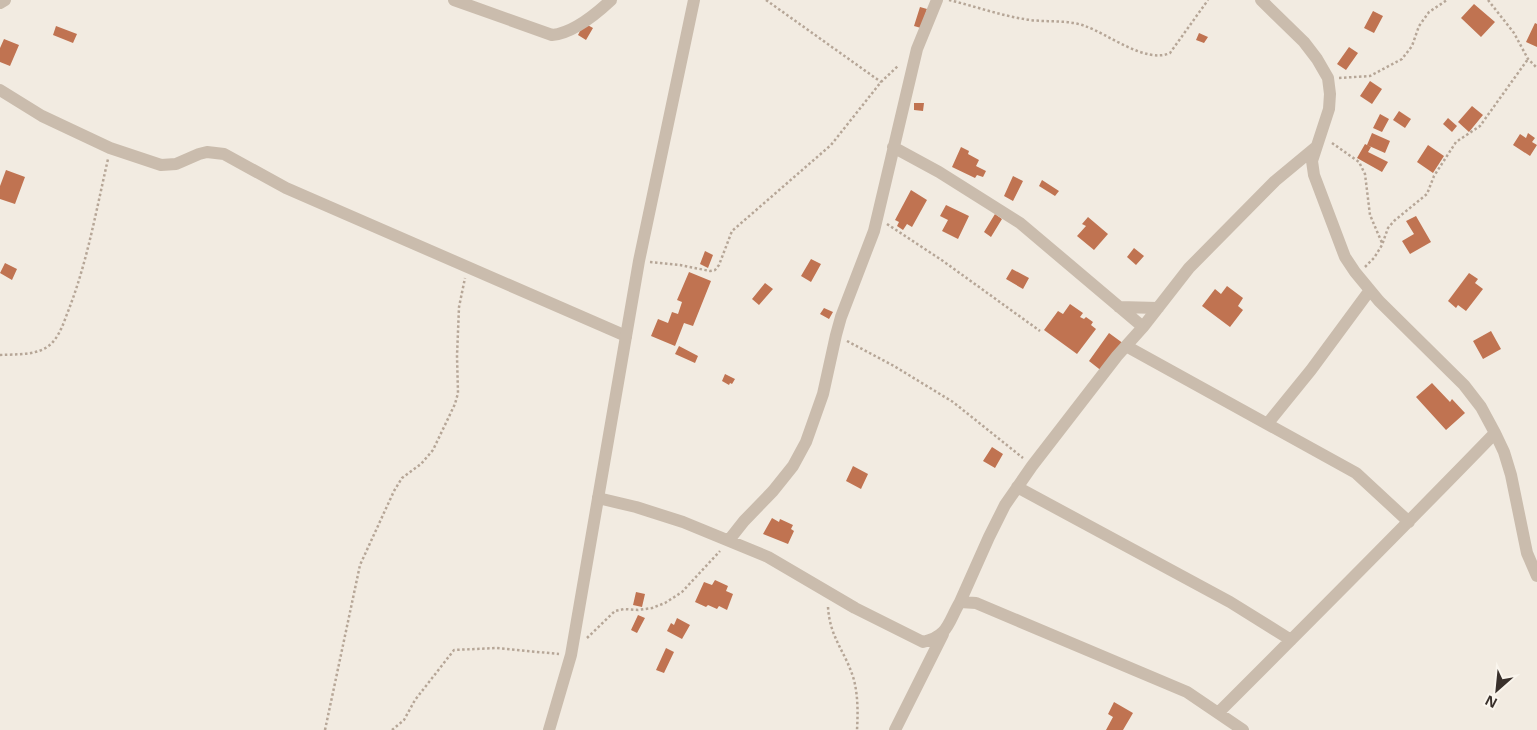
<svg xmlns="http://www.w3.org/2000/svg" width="1537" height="730" font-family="'Open Sans',sans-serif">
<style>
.building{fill:#c07351}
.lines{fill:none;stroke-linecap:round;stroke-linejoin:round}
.path{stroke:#b6a697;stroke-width:2.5;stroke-dasharray:2.5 2.5;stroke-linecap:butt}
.minor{stroke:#cabcad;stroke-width:12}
.tertiary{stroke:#cabcad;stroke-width:12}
</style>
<rect width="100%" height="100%" fill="#f2ebe1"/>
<path class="building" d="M1474 4 1495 22 1481 37 1461 18Z
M920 7 927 9 921 28 914 26Z
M1373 11 1383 16 1374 33 1364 28Z
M584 23 593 28 586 40 578 35Z
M1535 23 1537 24V47L1526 42Z
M56 26 77 34 73 43 53 35Z
M1199 33 1208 37 1204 43 1196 40Z
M4 39 19 45 10 66 0 62V48Z
M1349 47 1358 53 1346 70 1337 64Z
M1370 81 1382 89 1372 104 1360 96Z
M914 103H924L923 111 914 110Z
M1472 106 1483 115 1469 132 1458 122Z
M1399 111 1411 119 1405 128 1393 120Z
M1380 114 1389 119 1382 132 1373 128Z
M1448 118 1457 126 1452 132 1443 124Z
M1372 133 1390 141 1385 153 1367 145Z
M1528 133 1535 138 1532 142 1537 145 1530 156 1513 145 1520 134 1526 138Z
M1365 144 1371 147 1368 152 1388 162 1382 172 1357 158Z
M1428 145 1444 156 1433 173 1417 162Z
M961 147 969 151 968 154 979 160 976 166 986 171 983 177 977 175 975 178 952 167Z
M6 170 25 177 15 204 0 199V186Z
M1013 176 1023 181 1013 201 1004 196Z
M1042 180 1059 191 1055 196 1039 186Z
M911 190 927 200 912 227 907 224 903 230 897 226 899 222 895 220Z
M946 205 969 216 958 239 942 231 948 220 940 216Z
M995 214 1002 219 991 237 984 232Z
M1416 216 1431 242 1410 254 1402 241 1414 234 1406 221Z
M1088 217 1108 234 1094 250 1077 236 1086 226 1082 224Z
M1134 248 1144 256 1136 265 1127 257Z
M705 251 713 255 708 268 700 264Z
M811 259 821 264 811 282 801 276Z
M5 263 17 269 12 280 0 273Z
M1012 269 1029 278 1023 289 1006 279Z
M689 272 711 281 693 326 684 323 675 346 651 336 658 319 668 323 672 312 678 314 682 302 677 300Z
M1469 273 1478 279 1475 283 1483 289 1466 311 1458 305 1456 308 1448 301Z
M765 283 773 289 759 305 752 299Z
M1227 286 1243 298 1238 306 1243 310 1230 327 1202 306 1215 289 1221 294Z
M1070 304 1083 313 1080 317 1084 319 1086 317 1093 322 1091 325 1096 329 1077 354 1044 330 1058 311 1063 314Z
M824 308 833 312 829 319 820 314Z
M1491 331 1501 349 1483 359 1473 341Z
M1109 333 1124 344 1103 372 1089 361Z
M679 346 698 356 695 363 675 354Z
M725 374 735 379 732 384 730 383 729 385 722 381Z
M1432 383 1450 402 1452 399 1465 413 1446 430 1416 397Z
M992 447 1003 454 995 468 983 461Z
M853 466 868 474 861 489 846 481Z
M772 518 779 522 780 519 793 525 791 529 794 531 788 544 763 534Z
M715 580 728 586 726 591 733 594 727 610 719 606 717 609 708 605 706 607 695 602 704 582 712 585Z
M636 592 645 594 642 607 633 605Z
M638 615 645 618 637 633 631 630Z
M677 618 690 625 682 639 667 631 671 623 674 625Z
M666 648 674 652 664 673 656 670Z
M1114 702 1133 713 1123 730H1106L1113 717 1108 714Z"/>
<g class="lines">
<path class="path" d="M766 0 881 82
M949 0C974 6 999 15 1024 19 1044 23 1066 19 1085 26 1108 34 1146 64 1170 53L1208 0
M1488 0 1514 33 1528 59 1537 68
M1339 78 1370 76 1402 59 1412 46 1419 26 1429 12 1447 0
M1332 143 1359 162 1365 174 1370 215 1382 243
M887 224 943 261 1040 331
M650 262 680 265 710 271 715 270 719 265 732 231 831 145 881 82 899 65
M1365 267 1374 258 1382 245 1388 228 1394 221 1427 194 1434 176 1456 142 1480 126 1528 59
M847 341 894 366 953 402 1023 458
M0 355C16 354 38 356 51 344 59 336 63 325 67 314 87 264 96 211 108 159
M828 607C830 639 846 652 854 680 858 696 858 713 857 730
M587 638 615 611 624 609 638 610 652 608 665 603 682 592 720 551
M325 730 360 565 394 491 402 478 421 464 433 450 455 404 458 393 457 356 459 307 465 278
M392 730 404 720 415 700 454 650 496 648 559 654"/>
<path class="minor" d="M454 0 552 35C573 33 595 15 611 0
M1261 0 1304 42 1317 59 1328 78 1330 94 1329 109 1312 161 1314 175 1345 257 1355 272 1379 301 1464 385 1481 407 1495 433 1504 452 1511 475 1527 553 1537 576
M0 3 5 0
M0 90 42 116 110 148 161 165 176 164 199 154 207 152 224 154 286 188 626 336
M893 147 939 172 1020 223 1143 327
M1119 307 1158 308
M1126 346 1356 473 1409 522
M1268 423 1311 370 1370 290
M1017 487 1230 602 1291 640
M598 498 636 507 683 522 768 557 855 608 923 642C949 636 948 622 960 602L976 603 1187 692 1243 730
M729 540 744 521 773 491 793 466 806 442 823 394 836 335 841 317 874 231 917 49 937 0
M960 602 989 537 1005 505 1032 466 1117 356 1143 327 1189 268 1275 181 1316 147
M1218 713C1311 620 1404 527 1495 433
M895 730 943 634"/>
<path class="tertiary" d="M549 730 571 655 639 261 694 0"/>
</g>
<g transform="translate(1497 690) rotate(207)" stroke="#faf5ed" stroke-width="4" paint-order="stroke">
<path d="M0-4L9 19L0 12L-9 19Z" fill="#39302b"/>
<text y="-8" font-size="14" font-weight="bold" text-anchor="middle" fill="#39302b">N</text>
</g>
</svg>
